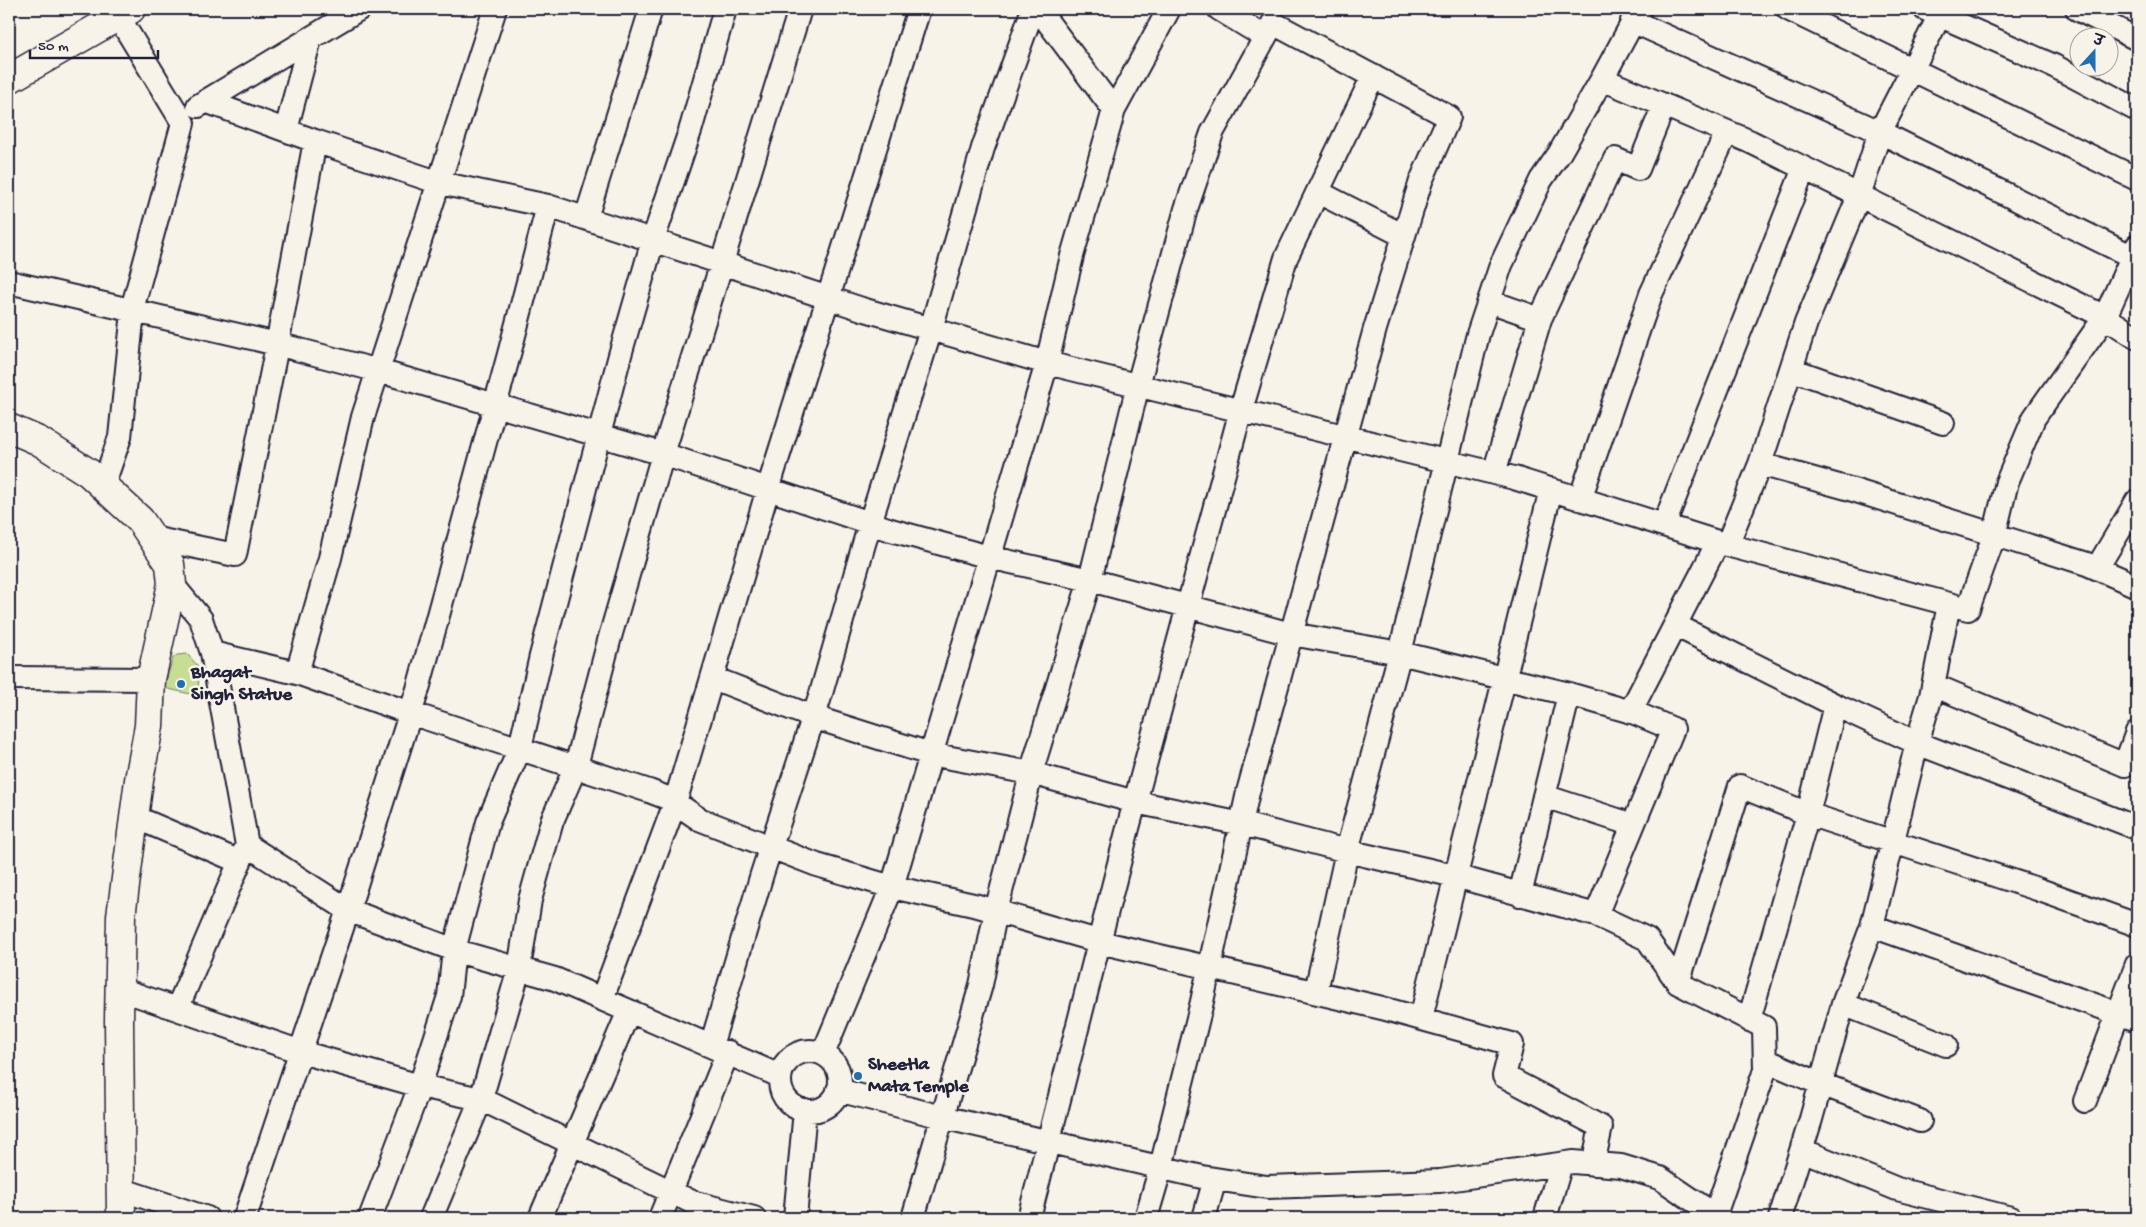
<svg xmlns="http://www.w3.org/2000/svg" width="2146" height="1227" font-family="'Gochi Hand','Playpen Sans Deva',sans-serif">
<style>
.green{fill:#c5de94;stroke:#748068}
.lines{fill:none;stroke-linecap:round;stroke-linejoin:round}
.minor-casing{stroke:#22223b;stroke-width:26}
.major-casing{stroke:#22223b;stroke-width:31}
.minor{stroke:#f7f3e8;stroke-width:22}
.major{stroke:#f7f3e8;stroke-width:28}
.poi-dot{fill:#1f6fb2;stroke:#f7f3e8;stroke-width:2}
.labels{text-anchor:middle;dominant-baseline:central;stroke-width:5;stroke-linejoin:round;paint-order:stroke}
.poi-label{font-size:19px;font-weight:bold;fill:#22223b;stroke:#f7f3e8;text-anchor:start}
</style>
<rect width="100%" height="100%" fill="#f7f3e8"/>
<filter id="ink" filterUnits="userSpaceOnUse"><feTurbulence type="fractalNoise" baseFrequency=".02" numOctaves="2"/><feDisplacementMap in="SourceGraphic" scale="10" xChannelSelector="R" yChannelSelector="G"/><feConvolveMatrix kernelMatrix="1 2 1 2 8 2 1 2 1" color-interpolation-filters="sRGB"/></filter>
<g filter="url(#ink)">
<path class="green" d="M187 654 198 666 199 696 164 688 173 658 177 655Z"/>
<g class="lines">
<g class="minor-casing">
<path id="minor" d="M1219 9 1265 37
M1788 9 2137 179
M1925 9 2054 66 2137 110
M2077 9 2137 39
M1632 21 1880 132 2137 259
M1602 79 1751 142 2105 317 2137 338
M208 102 315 141 440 183 548 206 862 309 1047 363 1514 478 1727 545 1968 609 1994 536 2007 482 2034 418 2105 317 2137 246
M198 106 359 9
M1114 110 1169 9
M286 130 310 39
M1318 192 1404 236
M586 218 651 9
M9 282 277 344 379 371 663 454 891 530 989 557 1090 580 1291 634 1400 653 1569 694 1635 713 1673 729 1596 915
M1489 301 1540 319
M1791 369 1943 423
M1760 464 1850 489 2087 564 2137 586
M1494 473 1540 319 1615 159 1638 169 1664 105
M103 486 120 437 134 302 183 123 118 16
M1580 499 1651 294 1727 132
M1664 525 1804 168
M152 538 235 555 276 351 315 141
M1727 545 1760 464 1806 323 1859 196 1880 132 1943 9
M2097 568 2137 501
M172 584 201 619 212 653 247 845 348 910 460 952 555 979 780 1076
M1675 625 1835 705
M212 653 297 673 410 713 649 791 670 799 699 819 817 865 892 887 978 906 1108 944 1382 1008 1512 1044 1504 1076 1601 1127 1593 1164
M297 673 330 558 363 417 495 9
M9 678 151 679
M713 678 813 717 930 754 1031 773 1135 802 1242 824 1347 851 1455 876 1596 915 1647 939 1678 983 1740 786 1808 814 2037 889 2137 925
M1933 685 2125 765 2137 732
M1630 712 1718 542
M1544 796 1633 825
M135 817 240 862
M247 845 177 1009 301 1052 420 1086 481 1099 692 1202 754 1218
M1520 895 1569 694
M1872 926 2137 1020
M1678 983 1764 1027 1765 1070 1715 1215
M120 989 177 1009
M1316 991 1347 851 1400 653 1478 334 1501 265 1541 180 1559 154 1602 79 1640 9
M602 999 675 803 768 489 919 9
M1843 1004 1946 1045
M1421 1018 1551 489
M1749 1020 1808 814 1835 705 1917 743 2137 828
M711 1046 762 874 820 697 870 523 931 329 983 148 1033 9
M780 1081a30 30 0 1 1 60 0a30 30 0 1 1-60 0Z
M823 1054 892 887 1047 363 1072 256 1114 110 1038 9
M1765 1060 1821 1084 1920 1121
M838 1090 942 1117 1202 1177 1267 1187 1440 1181 1573 1162 1621 1166 1660 1178 1719 1218
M2085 1101 2137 964
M1802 1150 1897 1189 2011 1218
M120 1189 207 1218
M246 1214 348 910 418 689 508 358 548 206
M370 1218 420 1086 449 996 454 950 488 822 520 748 541 656 620 355 653 240 691 128 725 9
M431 1218 481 1099 519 969 530 900 552 821 576 766 610 637 663 454 800 9
M540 1218 629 1011
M660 1218 728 1052
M795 1218 805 1110
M913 1218 981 985 996 911 1034 763 1090 580 1138 385 1186 209 1212 133 1273 23 1449 117 1421 181 1375 329 1248 792 1201 1006 1161 1167 1146 1218
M1029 1218 1128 828 1241 410 1286 258 1373 76
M1204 1218 1215 1179
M1545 1218 1561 1164
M1780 1218 1811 1119 1843 1004 1872 926 1917 743 1931 696 1949 604"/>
</g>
<g class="major-casing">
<path id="major" d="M9 79 131 9
M9 428 39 441 89 473 140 520 170 564 172 584 151 679 149 726 139 780 121 916 119 1020 121 1218"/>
</g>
<use href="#minor" class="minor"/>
<use href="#major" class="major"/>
</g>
</g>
<g class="poi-dot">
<circle cx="181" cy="684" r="5"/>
<circle cx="858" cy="1076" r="5"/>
</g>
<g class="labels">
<g class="poi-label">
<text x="191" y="673">Bhagat<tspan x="191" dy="22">Singh Statue</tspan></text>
<text x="868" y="1065">Sheetla<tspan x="868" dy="22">Mata Temple</tspan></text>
</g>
</g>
<rect width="2146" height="1227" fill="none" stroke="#f7f3e8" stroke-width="30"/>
<rect x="15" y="15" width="2116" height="1197" fill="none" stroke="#22223b" stroke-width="2" filter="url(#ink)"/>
<g transform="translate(2094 52) rotate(21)"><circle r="24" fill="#f7f3e8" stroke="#a29fa3"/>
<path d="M0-4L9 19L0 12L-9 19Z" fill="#1f6fb2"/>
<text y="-8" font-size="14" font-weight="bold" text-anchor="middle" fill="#22223b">उ</text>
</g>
<path d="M30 50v8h128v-8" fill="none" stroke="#22223b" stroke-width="2.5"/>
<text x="38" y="50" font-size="15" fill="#22223b" stroke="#f7f3e8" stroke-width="4" paint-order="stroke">50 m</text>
</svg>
